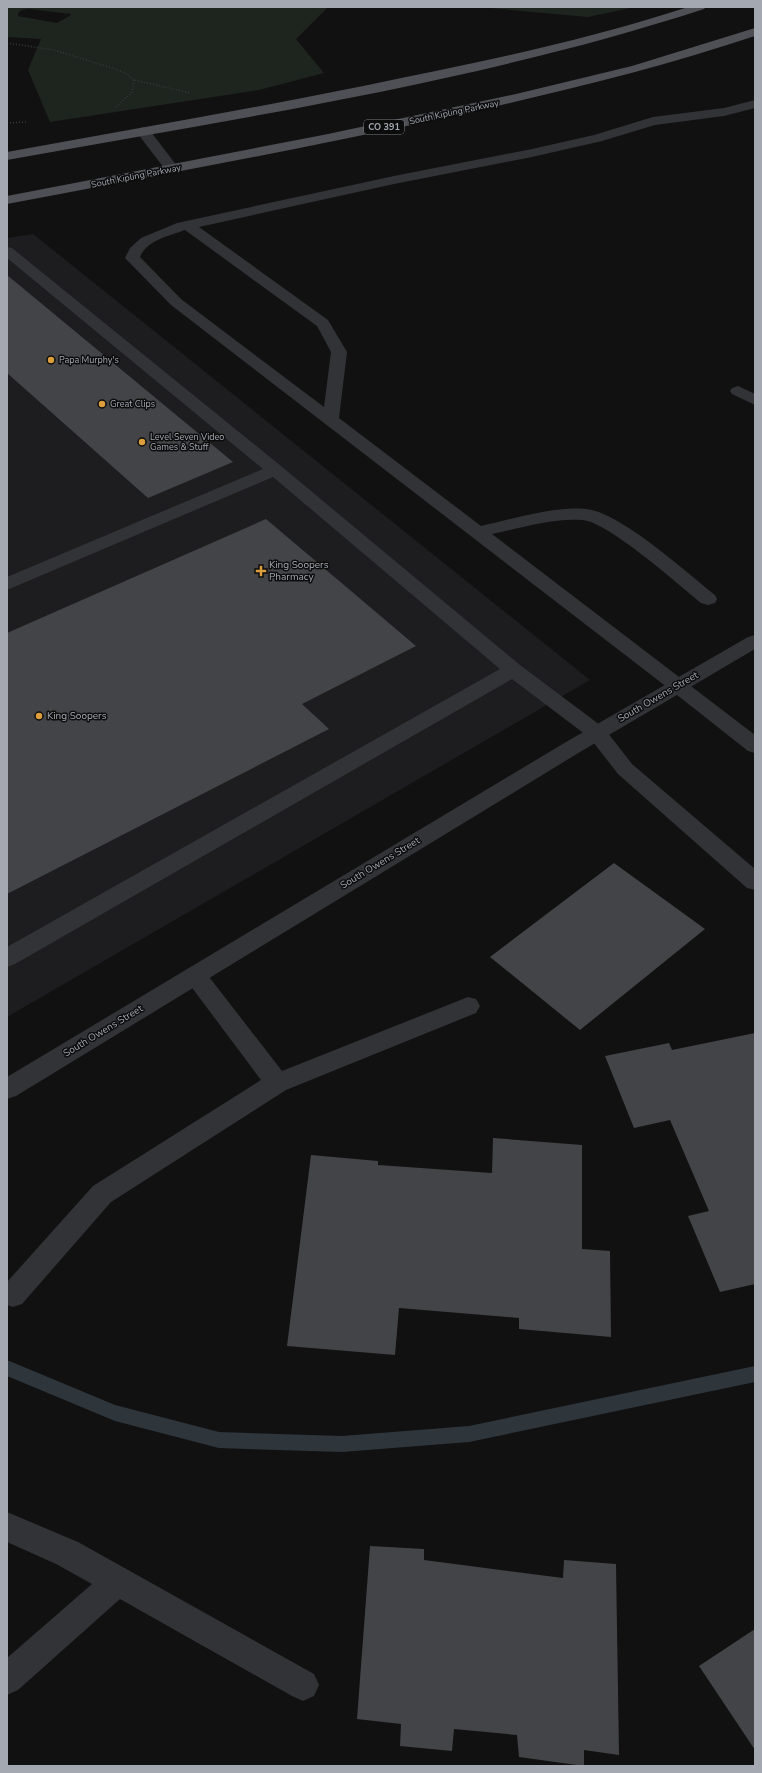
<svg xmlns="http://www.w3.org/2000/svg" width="762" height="1773" font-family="'Nunito Sans',sans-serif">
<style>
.built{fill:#1d1d1f}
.green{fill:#1e241e;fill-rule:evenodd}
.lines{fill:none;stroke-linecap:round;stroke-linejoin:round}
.stream{fill:#2e363b;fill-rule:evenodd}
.building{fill:#434447}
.path{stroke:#383a3e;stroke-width:1.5;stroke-dasharray:1 2;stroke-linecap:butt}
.service{fill:#323337;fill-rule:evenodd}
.minor{fill:#323337;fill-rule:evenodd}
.primary{fill:#4f5055;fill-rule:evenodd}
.poi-dot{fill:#dd9f3e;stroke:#0c0c0d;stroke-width:1.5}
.labels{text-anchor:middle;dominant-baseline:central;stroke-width:3;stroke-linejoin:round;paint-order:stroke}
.far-street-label{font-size:9px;fill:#a4a9b1;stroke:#0c0c0d}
.shield{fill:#0c0c0d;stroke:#767a80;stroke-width:1}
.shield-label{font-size:9px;font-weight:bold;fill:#a4a9b1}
.far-poi-label{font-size:9px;fill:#a4a9b1;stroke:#0c0c0d;text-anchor:start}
.poi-label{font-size:10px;fill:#a4a9b1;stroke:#0c0c0d;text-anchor:start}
.street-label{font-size:10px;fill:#a4a9b1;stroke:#0c0c0d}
</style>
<rect width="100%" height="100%" fill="#111112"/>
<path class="built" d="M33 234 590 680 7 1017V238Z"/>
<path class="green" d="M7 7H354L327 8 296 39 324 73 259 90 50 122 28 70 41 39 7 37ZM29 9 71 14V15L57 23 18 16V13L22 10Z
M479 7H635L588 17Z"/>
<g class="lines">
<path class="stream" d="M7 1360 115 1405 219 1432 342 1436 469 1426 755 1366V1382L469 1442 342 1452 219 1448 115 1421 7 1376Z"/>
</g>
<path class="building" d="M7 275 233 462 148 498 7 373Z
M266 519 416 646 302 704 329 729 7 894V633Z
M614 863 705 929 580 1030 490 957Z
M755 1033V1284L720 1292 688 1216 709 1211 670 1120 634 1128 605 1056 669 1043 672 1050Z
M493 1138 582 1145V1249L610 1251 611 1337 519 1329V1318L399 1308 395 1355 287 1346 311 1155 378 1161V1165L492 1173Z
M370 1546 424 1549V1560L563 1578 564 1560 616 1564 619 1755 584 1750V1766L519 1757 517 1735 454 1729 452 1751 400 1746 401 1724 357 1719Z
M755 1629V1750L699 1666Z"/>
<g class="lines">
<path class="path" d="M7 43 54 50 112 68 125 73 134 80 190 93
M116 107 132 92 134 80
M7 123 26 122"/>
<path class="service" d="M755 100V108L724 116 655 125 602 141 532 157 394 184 199 227 328 320 347 352 339 418 481 526C513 519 554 506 586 509 620 512 686 572 715 595L717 599 715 603 708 605 701 603C679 585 607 521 582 520 552 518 521 528 492 534L755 735V753L748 751 672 691 171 305 125 258 130 248 141 238 177 223 394 176 532 149 594 135 653 117 724 108ZM185 230 317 326 331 352 324 407 181 299 140 257C147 240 169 236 185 230Z
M143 127 148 128 177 166 179 169 177 172H167L138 134 136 131Z
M7 247 12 248 281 466 520 665 604 728 632 764 755 869V890L747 888 618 774 590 738 512 679 15 964 7 967V947L500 669 273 477 7 590V577L263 469 7 258Z
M738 386 755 394V405L732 394 730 391 732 388Z
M195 966 203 969 282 1071 468 997 476 999 480 1006 476 1013 286 1090 111 1202 22 1304 13 1307 7 1305V1282L93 1186 261 1080 187 981 183 975 187 969Z
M7 1512 78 1542 314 1674 319 1685 314 1696 303 1701 292 1696 120 1599 18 1690 7 1695V1658L92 1584 56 1564 7 1542Z"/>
<path class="minor" d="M755 635V649L580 752 16 1096 7 1099V1077L566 742 748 637Z"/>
<path class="primary" d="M688 7H706L704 9C480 82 239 118 7 160V152C140 128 274 105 406 77 501 58 596 37 688 7Z
M755 28V36C644 73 530 99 416 124 280 153 143 178 7 204V196L328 134 516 94 632 66Z"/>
</g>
<g class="poi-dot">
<circle cx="51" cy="360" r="4"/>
<circle cx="102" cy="404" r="4"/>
<circle cx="142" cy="442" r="4"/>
<path d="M259 565h4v4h4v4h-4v4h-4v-4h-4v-4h4z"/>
<circle cx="39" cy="716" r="4"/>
</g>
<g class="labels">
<g class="far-street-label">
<text transform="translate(454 112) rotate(-12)">South Kipling Parkway</text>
<text transform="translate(136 176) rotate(-11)">South Kipling Parkway</text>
</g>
<rect class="shield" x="364" y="120" width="40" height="14" rx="3"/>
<g class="shield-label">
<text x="384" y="127">CO 391</text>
</g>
<g class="far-poi-label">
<text x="59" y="360">Papa Murphy's</text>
<text x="110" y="404">Great Clips</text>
<text x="150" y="437">Level Seven Video<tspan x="150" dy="10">Games &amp; Stuff</tspan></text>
</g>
<g class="poi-label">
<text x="269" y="565">King Soopers<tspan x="269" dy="12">Pharmacy</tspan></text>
<text x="47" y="716">King Soopers</text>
</g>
<g class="street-label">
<text transform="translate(658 697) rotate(-30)">South Owens Street</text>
<text transform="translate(380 863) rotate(-31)">South Owens Street</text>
<text transform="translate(103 1031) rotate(-31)">South Owens Street</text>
</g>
</g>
<rect width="762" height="1773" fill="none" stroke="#a4a9b1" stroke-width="16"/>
</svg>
